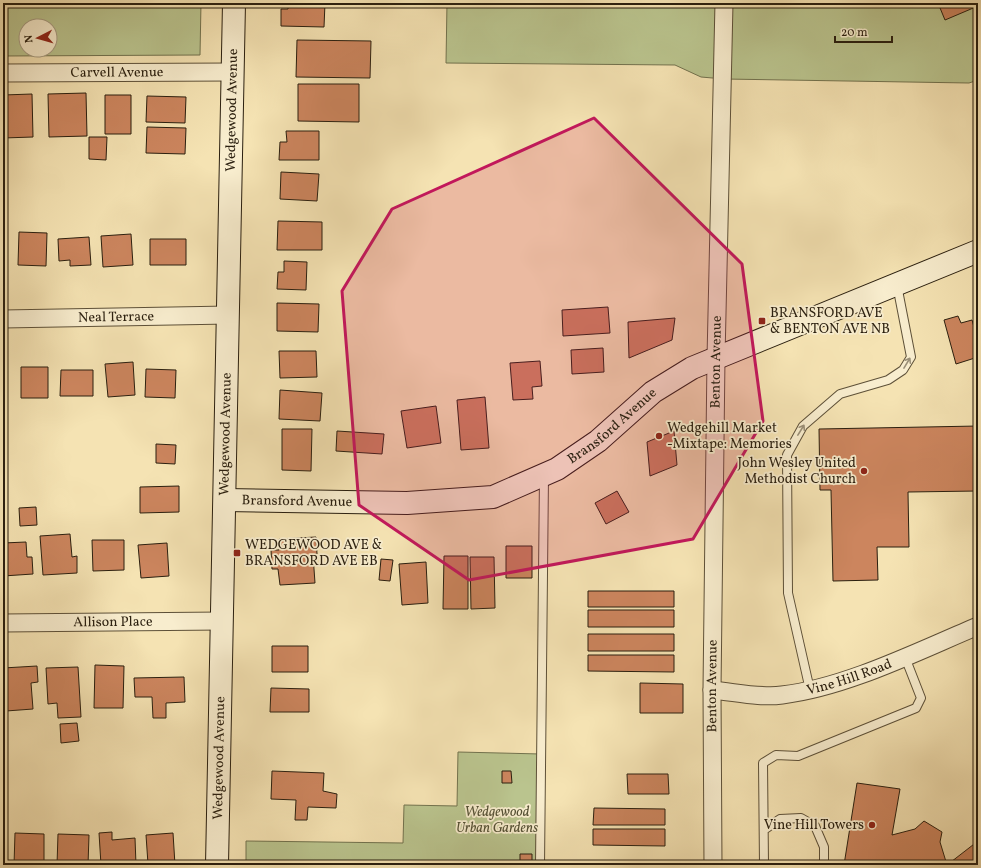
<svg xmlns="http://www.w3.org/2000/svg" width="981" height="868" font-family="Vollkorn,serif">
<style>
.green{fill:#bac48e;stroke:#72724e;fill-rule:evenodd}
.building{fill:#cc855e;stroke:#2a1f0f}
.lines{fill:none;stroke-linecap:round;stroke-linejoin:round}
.lane-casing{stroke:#5d5038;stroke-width:10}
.street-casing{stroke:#5d5038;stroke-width:19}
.secondary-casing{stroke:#2a1f0f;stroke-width:24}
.lane{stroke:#f8edce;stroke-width:8}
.street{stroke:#f8edce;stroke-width:17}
.secondary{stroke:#f8edce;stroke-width:22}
.oneway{stroke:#9b9078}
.marked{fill:#c2185b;fill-opacity:0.2;stroke:#c2185b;stroke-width:3;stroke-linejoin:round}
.poi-dot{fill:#8f2418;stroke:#f8edce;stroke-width:1.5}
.labels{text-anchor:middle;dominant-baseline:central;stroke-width:3.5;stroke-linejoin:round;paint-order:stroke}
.street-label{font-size:14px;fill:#2a1f0f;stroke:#f8edce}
.poi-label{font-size:14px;fill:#2a1f0f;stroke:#f8edce;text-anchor:start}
.park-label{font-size:14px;font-style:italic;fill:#555135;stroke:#f8edce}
</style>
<rect width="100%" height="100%" fill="#f5e3b3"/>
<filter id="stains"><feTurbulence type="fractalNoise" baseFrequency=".005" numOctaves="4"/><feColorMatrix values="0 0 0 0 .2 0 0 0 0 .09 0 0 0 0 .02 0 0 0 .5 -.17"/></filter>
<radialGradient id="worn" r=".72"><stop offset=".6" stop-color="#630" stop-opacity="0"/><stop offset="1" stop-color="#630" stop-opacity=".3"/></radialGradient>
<path class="green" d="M3 3H201L200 55 3 56ZM26 26H50V50H26Z
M447 3H978V80L969 83 724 79 701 77 675 65 446 63Z
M458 752 541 754 539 865H246V841L403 843 404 805 457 806Z"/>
<path class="building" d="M288 3H325L324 27 281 26V9H288Z
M938 3H978V6L945 20Z
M297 40 371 41 370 78 296 77Z
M298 84H359V122L298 121Z
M86 93 87 136 49 137 48 94Z
M32 94 33 137 3 138V95Z
M105 95H131V134H105Z
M147 96 186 97 185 123 146 122Z
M147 127 186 128 185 154 146 153Z
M286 131H319V160H279L280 142H287Z
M89 137H107L106 160 89 159Z
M281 172 319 174 317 201 280 199Z
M3 219H7L6 270H3Z
M278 221 322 222V250H277Z
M19 232 47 233 46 266 18 265Z
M131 234 133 265 103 267 101 236Z
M89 237 91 265 70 266V260L59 261 58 239Z
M150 239H186V265H150Z
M284 261 307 262 306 290 277 289 278 272H284Z
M277 303 319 304 318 332 277 331Z
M608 307 610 333 563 336 562 310Z
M958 316 961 323 972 320 978 341V357L956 364 944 320Z
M675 318 672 340 629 358 628 322Z
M603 348 604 372 572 374 571 350Z
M279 351H316L317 377 280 378Z
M540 361 542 386 532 387 533 399 513 400 510 363Z
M133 362 135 395 108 397 105 364Z
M21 367H48V398H21Z
M146 369 176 370 175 398 145 397Z
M3 370 6 397H3Z
M61 370H93V396H60Z
M280 390 322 393 320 421 279 419Z
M485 397 489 448 461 450 457 400Z
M436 406 441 443 407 448 401 411Z
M978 426V491L908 492 909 547H877L878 580 833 581 831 490H820L819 429Z
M282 429H312L311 471 282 470Z
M337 431 384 434 382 454 336 451Z
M674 431 677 465 650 476 647 442Z
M156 444 176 445 175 464 156 463Z
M179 486V512L140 513V487Z
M617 491 629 512 606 524 595 503Z
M36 507 37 525 20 526 19 508Z
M70 534 72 557 77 556V573L43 575 40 536Z
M316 537 317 554 313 555 315 583 280 585 278 569H272L271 550H279V539Z
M92 540H124V570L93 571Z
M26 542 27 557H32L33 574 3 576V543Z
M167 543 169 576 141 578 138 545Z
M506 546H532V578H506Z
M444 556H468V609H443Z
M470 557H494L495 608 471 609Z
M381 559 393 560 390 581 379 580Z
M426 562 428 603 402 605 399 564Z
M588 591H674V607H588Z
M588 610H674V627H588Z
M588 634H674V651H588Z
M272 646H308V672H272Z
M588 655H674V672L588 671Z
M95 665 124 666 123 708H94Z
M37 666 38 682 31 683 33 709 6 711 3 668Z
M78 667 81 717 58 718 57 703 48 704 46 668Z
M184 677 185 702 166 703V718H153L152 697H135L134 678Z
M640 683 683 684V713H640Z
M271 688 309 689V712H270Z
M77 723 79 741 61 743 60 724Z
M272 771 324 773 323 791 337 794 336 808 308 807 307 820H295L296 800 271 799Z
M502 771H511L512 783H502Z
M627 774H668L669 794H628Z
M857 783 900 789 892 835 915 829 924 821 942 832 940 842 947 865H844Z
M594 808 665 809V825H593Z
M593 829H665V846L593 845Z
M112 832V840L135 838 136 865H101L99 833Z
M15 833 44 834V865H14Z
M173 833 175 865 148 864 146 835Z
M58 834 89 835 88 865H57Z
M978 841V865H947Z
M520 854H532V865H520Z
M630 863 660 864V865H630Z"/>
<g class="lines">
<g class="lane-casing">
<path id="lane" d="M810 690 788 593 787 455 803 426 840 394 888 380 903 370 911 357 897 285
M764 830 780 819 801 818 815 826 824 847V865
M540 865 544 476
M764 865 763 763 776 755 798 756 916 708 921 698 905 657"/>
</g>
<g class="street-casing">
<g id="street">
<path id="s1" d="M3 73 232 72"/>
<path id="s2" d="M3 319 229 315"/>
<path id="s3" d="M3 623 222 621"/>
<path id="s4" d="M712 690C735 692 760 698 782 695 847 687 918 651 978 626"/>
<path id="s5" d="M713 865 712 690 716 358 724 3"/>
</g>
</g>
<g class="secondary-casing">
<g id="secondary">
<path id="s6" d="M225 500 407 503 493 497 557 469 598 441 653 392 692 368 978 251"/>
<path id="s7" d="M217 865 234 3"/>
</g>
</g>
<use href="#lane" class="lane"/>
<use href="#street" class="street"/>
<use href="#secondary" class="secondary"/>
</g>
<defs><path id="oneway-shaft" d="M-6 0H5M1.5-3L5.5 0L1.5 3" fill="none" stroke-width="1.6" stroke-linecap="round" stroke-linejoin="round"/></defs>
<g class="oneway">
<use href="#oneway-shaft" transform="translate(907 363) rotate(-59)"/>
<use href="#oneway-shaft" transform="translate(801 430) rotate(-58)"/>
</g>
<path class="marked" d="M594 118 742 264 763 421 693 539 469 580 359 505 342 291 392 209Z"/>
<g class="poi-dot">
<rect x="758" y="317" width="8" height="8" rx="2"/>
<circle cx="659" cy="436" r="4"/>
<circle cx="864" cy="471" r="4"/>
<rect x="233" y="549" width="8" height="8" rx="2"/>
<circle cx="872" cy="825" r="4"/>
</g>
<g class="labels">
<g class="street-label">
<text stroke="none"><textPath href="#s1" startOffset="114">Carvell Avenue</textPath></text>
<text stroke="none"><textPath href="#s7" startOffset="755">Wedgewood Avenue</textPath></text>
<text stroke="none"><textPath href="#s2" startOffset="113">Neal Terrace</textPath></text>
<text stroke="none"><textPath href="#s5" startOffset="503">Benton Avenue</textPath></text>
<text stroke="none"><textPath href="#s6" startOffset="408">Bransford Avenue</textPath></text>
<text stroke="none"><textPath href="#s7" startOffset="431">Wedgewood Avenue</textPath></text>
<text stroke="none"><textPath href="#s6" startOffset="72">Bransford Avenue</textPath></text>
<text stroke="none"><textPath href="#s3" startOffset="110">Allison Place</textPath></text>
<text stroke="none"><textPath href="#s4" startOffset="140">Vine Hill Road</textPath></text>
<text stroke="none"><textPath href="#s5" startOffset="179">Benton Avenue</textPath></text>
<text stroke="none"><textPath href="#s7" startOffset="107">Wedgewood Avenue</textPath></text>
</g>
<g class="poi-label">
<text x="770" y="313">BRANSFORD AVE<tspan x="770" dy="16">&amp; BENTON AVE NB</tspan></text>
<text x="667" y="428">Wedgehill Market<tspan x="667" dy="16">-Mixtape: Memories</tspan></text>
<text x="856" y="463" text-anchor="end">John Wesley United<tspan x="856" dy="16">Methodist Church</tspan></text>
<text x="245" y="545">WEDGEWOOD AVE &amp;<tspan x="245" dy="16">BRANSFORD AVE EB</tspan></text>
<text x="864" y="825" text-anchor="end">Vine Hill Towers</text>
</g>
<g class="park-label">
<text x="497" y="812">Wedgewood<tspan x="497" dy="16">Urban Gardens</tspan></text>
</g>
</g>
<rect width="981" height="868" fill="none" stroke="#f5e3b3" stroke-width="16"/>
<rect x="4" y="4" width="973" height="860" fill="none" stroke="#2a1f0f" stroke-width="2"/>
<rect x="8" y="8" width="965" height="852" fill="none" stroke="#2a1f0f"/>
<g transform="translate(38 38) rotate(264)"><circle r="19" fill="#f8edce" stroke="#a69b82"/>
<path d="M0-3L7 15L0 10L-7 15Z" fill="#8f2418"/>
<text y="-6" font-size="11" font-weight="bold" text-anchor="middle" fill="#2a1f0f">N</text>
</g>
<path d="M835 36v6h57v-6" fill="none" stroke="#2a1f0f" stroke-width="2"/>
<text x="841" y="36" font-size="12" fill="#2a1f0f" stroke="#f8edce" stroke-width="3" paint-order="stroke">20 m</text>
<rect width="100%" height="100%" filter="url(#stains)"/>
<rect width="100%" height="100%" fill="url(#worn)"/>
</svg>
